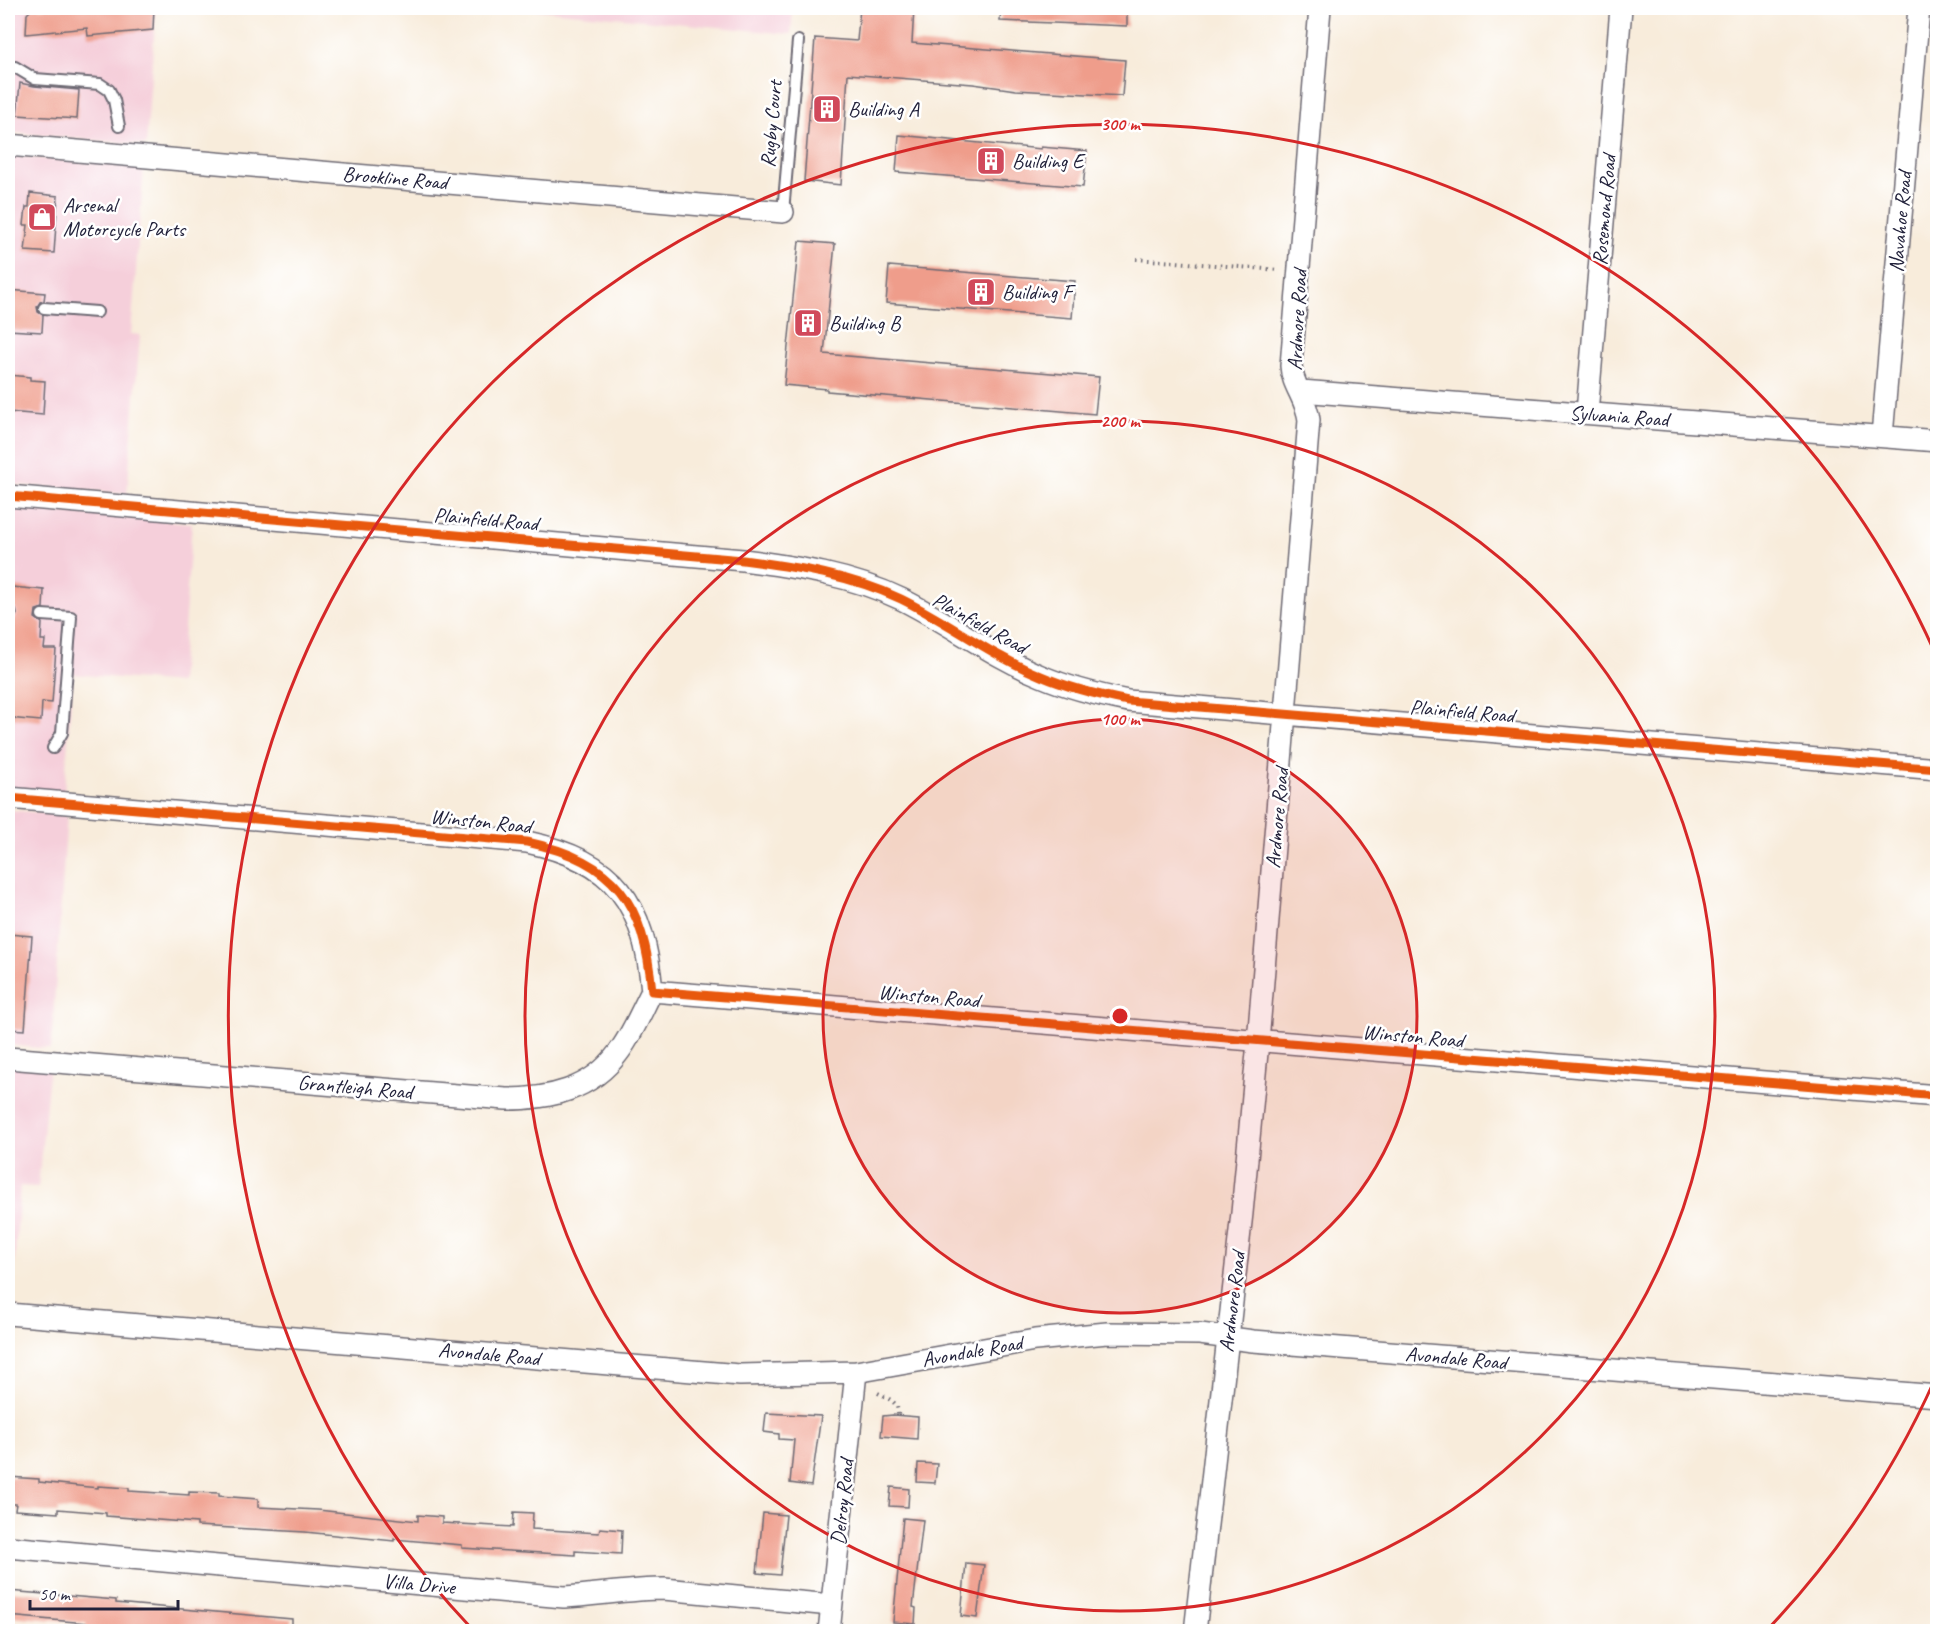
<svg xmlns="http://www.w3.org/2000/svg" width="1945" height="1639" font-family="Caveat,sans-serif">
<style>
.built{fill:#f5cfda}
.building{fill:#ef9d8b}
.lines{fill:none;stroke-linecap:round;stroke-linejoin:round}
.service-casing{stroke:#6d6973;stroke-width:14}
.minor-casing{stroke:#6d6973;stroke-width:24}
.path{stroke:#6d6973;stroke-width:4;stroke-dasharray:1.5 4.5;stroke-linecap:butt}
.service{stroke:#fff;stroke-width:10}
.minor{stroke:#fff;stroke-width:21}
.cycleway-casing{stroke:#fff;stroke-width:13}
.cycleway{stroke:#e8590c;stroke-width:9}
.ring{fill:none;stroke:#d62828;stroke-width:3}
.labels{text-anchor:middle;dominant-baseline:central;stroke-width:5;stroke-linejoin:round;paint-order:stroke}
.poi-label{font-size:21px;fill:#22223b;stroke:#fff;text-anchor:start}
.street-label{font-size:21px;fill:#22223b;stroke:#fff}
.centre{fill:#d62828;stroke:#fff;stroke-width:3}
.ring-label{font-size:18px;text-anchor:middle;font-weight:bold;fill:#d62828;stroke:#fff;stroke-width:5;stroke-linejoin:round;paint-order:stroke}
</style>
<rect width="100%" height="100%" fill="#fff"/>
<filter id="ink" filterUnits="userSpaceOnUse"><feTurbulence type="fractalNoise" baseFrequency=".0167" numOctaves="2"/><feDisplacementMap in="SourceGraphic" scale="12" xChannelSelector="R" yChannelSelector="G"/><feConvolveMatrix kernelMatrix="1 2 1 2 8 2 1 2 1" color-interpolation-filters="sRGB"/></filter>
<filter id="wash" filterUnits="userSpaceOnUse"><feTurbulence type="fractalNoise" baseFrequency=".008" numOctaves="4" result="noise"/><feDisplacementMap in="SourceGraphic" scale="24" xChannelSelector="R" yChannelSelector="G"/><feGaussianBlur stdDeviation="1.35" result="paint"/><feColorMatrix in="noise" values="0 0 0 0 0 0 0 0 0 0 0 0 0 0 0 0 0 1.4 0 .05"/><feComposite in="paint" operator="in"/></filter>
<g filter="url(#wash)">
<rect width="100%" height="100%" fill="#f8ecdb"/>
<path class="built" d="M8 8H156L146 145 8 132Z
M517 8H793L791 34Z
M8 156 144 167 131 334 140 335 127 494 8 484Z
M8 508 192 523 180 683 73 674 64 793 8 787Z
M8 810 67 815 51 1049 8 1045Z
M8 1058 50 1062 38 1187 20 1186 8 1354Z"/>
<g id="blocks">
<path class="building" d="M33 8H154L153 30 88 36 87 28 26 34 27 14Z
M860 8H914L912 43 1125 60 1122 96 1016 90 973 84 848 74 841 185 804 181 815 38 857 41Z
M1001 8H1127V26L1000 21Z
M20 83 34 86 79 90 77 119 17 115Z
M899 135 1041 149V147L1087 151 1083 187 896 172Z
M30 193 58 196 54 253 25 251 28 225H24L26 207H29Z
M799 241 835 244 824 354 1099 377 1095 414 827 391V389L784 385Z
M889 266 1075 281 1072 318 886 303Z
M8 290 45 293 44 301 40 302 37 307 38 312 43 315 42 332 8 330Z
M8 375 30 377V380L45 381 43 415 8 412Z
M12 587 44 590 43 608 36 610 35 618 42 623 41 640H45L44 649H56L52 703 42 702 41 721 8 718V637L10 621 14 619 17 614 16 609 11 606Z
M8 934 32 936 25 1030 8 1029Z
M766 1413 821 1416 811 1486 790 1483 794 1440 779 1439V1434L764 1432Z
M893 1415 918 1417 917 1439 881 1436 883 1416Z
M918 1463 937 1464 935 1483 917 1482Z
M8 1477 39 1479V1482L98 1488V1486L129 1488V1491L189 1495V1492L219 1493V1496L258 1499V1507L318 1510 418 1521V1515L442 1517V1523L513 1527 514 1512 533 1513 532 1529 599 1533 600 1528 622 1530 621 1554 575 1551V1555L462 1548V1545L394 1539V1541L305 1532 197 1526V1523L106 1516V1513L58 1509V1513L15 1510 16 1504H8Z
M891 1487 909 1489 908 1507 889 1506Z
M763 1513 786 1515 780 1575 757 1573Z
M903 1518 923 1520 913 1607 916 1608 915 1624 893 1622Z
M966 1563 984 1565 977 1618 961 1616Z
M8 1591 116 1600V1603L292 1619V1632H146V1629L114 1627V1632L86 1631V1623L8 1616Z"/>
</g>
</g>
<g filter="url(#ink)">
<use href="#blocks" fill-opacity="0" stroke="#6d6973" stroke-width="1.5"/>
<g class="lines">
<g class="service-casing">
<path id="service" d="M15 67 35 79 100 84 109 90 114 100 119 126
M783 212 798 41
M44 308 97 312
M8 613H10
M42 615 71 617 62 733 53 748"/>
</g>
<g class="minor-casing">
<path id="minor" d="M8 145 783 212
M1301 391 1938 441
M1587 413 1621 8
M1882 436 1919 8
M8 496 743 560C796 567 851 575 901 599 948 622 992 656 1041 676 1069 688 1098 695 1128 701L1938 769
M8 798 527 842C616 861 644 903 652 991L1938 1096
M8 1058 506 1099C549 1099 591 1090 618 1053 632 1035 641 1012 652 991
M8 1314 740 1375 856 1372 1035 1340 1107 1333 1200 1334 1253 1341 1938 1396
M8 1547 564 1597C598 1595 631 1589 664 1589L831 1605
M829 1632 856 1372
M1195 1632 1242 1213 1258 1042 1309 420C1307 400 1292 385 1291 366L1320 8"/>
</g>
<path class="path" d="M1136 259 1279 270
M878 1393C889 1399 899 1402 898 1415
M774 1630 792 1632"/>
<use href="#service" class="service"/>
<use href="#minor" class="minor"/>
<g class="cycleway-casing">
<path id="cycleway" d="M8 496 743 560C796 567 851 575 901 599 948 622 992 656 1041 676 1069 688 1098 695 1128 701L1938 769
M8 798 527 842C616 861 644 903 652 991L1938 1096"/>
</g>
<use href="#cycleway" class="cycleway"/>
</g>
</g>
<circle cx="1120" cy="1016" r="297" fill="#d62828" fill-opacity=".12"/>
<g class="ring">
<circle cx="1120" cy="1016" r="297"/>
<circle cx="1120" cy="1016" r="595"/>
<path d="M1935 1379A892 892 0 0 1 1767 1630M473 1630A892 892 0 1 1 1935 653"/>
</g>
<defs>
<g id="building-square" transform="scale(1.5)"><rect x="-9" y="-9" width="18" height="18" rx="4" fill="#d1495b" stroke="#fff"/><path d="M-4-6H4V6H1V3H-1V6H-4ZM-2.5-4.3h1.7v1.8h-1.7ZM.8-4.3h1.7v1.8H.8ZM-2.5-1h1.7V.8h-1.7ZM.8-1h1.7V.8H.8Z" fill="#fff"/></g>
<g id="shop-square" transform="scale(1.5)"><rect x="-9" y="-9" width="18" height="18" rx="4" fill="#d1495b" stroke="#fff"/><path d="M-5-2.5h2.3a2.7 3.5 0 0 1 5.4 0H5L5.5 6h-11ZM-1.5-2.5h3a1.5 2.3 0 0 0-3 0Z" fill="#fff"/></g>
</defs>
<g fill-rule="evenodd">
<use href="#building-square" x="827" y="109"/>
<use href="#building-square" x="991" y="161"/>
<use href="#shop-square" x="42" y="217"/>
<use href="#building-square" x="981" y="292"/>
<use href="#building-square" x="808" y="323"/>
</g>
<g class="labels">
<g class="poi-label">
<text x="848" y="109">Building A</text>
<text x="1012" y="161">Building E</text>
<text x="63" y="205">Arsenal<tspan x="63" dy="24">Motorcycle Parts</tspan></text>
<text x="1002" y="292">Building F</text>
<text x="829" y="323">Building B</text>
</g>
<g class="street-label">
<text transform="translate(771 124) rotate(-85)">Rugby Court</text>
<text transform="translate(395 178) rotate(5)">Brookline Road</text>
<text transform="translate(1604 210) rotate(-85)">Rosemond Road</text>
<text transform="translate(1900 222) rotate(-85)">Navahoe Road</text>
<text transform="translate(1297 320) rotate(-87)">Ardmore Road</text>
<text transform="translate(1619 416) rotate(4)">Sylvania Road</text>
<text transform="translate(486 519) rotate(5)">Plainfield Road</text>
<text transform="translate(980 623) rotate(29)">Plainfield Road</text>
<text transform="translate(1462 711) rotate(5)">Plainfield Road</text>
<text transform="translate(1277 818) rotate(-85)">Ardmore Road</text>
<text transform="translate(481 821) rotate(6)">Winston Road</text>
<text transform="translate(929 996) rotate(5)">Winston Road</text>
<text transform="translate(1413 1036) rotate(5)">Winston Road</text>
<text transform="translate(355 1087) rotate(5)">Grantleigh Road</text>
<text transform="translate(1232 1302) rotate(-83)">Ardmore Road</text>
<text transform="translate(972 1351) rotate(-10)">Avondale Road</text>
<text transform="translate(489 1354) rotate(5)">Avondale Road</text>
<text transform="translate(1456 1358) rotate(5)">Avondale Road</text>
<text transform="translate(842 1502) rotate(-84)">Delroy Road</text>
<text transform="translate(419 1584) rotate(5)">Villa Drive</text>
</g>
</g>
<circle cx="1120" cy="1016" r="9" class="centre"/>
<g class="ring-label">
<text x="1120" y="130">300 m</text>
<text x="1120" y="427">200 m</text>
<text x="1120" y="725">100 m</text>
</g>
<rect width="1945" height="1639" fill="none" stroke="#fff" stroke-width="30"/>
<path d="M30 1600v9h148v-9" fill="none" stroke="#22223b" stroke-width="3"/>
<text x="39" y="1600" font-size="18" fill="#22223b" stroke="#ffffff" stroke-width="4.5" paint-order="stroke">50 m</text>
</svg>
